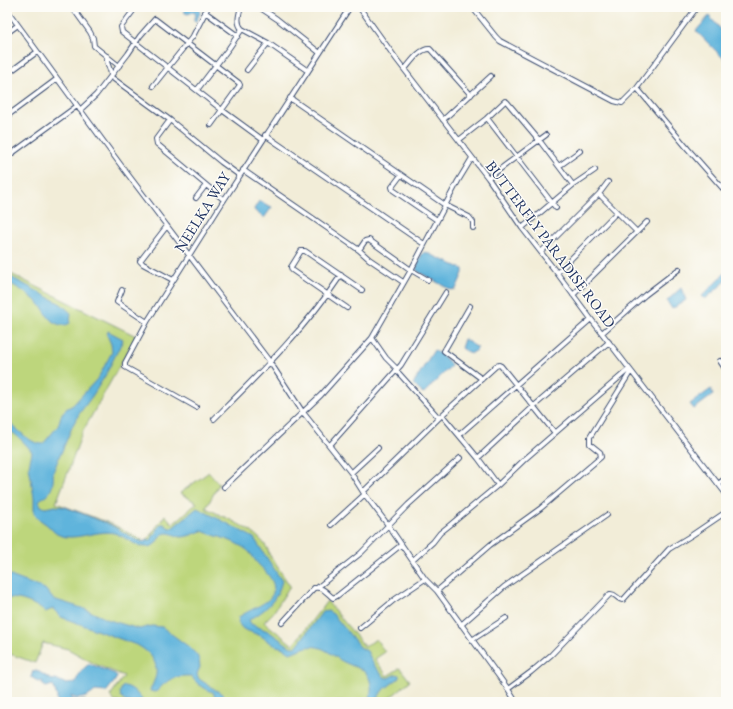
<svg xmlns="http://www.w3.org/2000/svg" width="733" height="709" font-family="'EB Garamond',serif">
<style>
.green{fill:#bdd67b;stroke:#6c826c}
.water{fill:#5fb4dc;stroke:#3d729d}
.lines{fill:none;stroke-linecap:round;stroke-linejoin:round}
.street-casing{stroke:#3b4c70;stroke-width:6}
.street{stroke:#fff;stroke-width:4}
.labels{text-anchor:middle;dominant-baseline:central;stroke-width:3;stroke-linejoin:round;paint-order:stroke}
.street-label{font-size:15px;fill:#1b2f5e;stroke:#fdfcf7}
</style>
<rect width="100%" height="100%" fill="#fdfcf7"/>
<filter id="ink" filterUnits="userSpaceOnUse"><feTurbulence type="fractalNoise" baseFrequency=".025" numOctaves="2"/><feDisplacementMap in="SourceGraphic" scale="8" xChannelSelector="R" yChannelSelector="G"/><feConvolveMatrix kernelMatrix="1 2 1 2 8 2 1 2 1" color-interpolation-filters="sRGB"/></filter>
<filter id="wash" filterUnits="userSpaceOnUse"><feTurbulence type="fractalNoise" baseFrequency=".012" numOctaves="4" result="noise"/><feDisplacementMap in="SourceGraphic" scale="16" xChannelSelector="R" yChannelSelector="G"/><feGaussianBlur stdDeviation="0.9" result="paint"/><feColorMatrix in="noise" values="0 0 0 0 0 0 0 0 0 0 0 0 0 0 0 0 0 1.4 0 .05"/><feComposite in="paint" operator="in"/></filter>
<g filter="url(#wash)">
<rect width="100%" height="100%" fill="#f2edd8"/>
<path class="green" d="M7 272 136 336 82 433 68 472 56 503 112 524 146 542 165 515 173 524 197 503 180 493 209 472 219 484 206 508C223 517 266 533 269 554L290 586 273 613 264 622 293 645 327 601 365 647 376 639 385 652 375 659 387 676 400 668 410 681 385 702H115L110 696 124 676 95 664 68 649 43 643 35 663 7 653Z"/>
<path class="water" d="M186 7 200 8V13L196 22 193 20 196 15 195 13 193 12 188 14 185 13 184 11Z
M709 16 726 35V61L696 31Z
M259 201 272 207 264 218 255 211 254 209Z
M425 252 463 269V273L456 289 451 290 417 271 416 268 422 254Z
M726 272V281L705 299 702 296Z
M7 275 61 304 71 313 70 323C64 327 58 325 52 321 47 317 45 310 41 306 32 296 19 288 7 282Z
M681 288 686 300 672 309 667 301Z
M108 331 123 339 122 342 105 376 93 395 79 414 73 425 53 472C54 479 53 490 47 495 44 498 42 497 39 501L41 506 45 508 55 506 65 507 111 525 135 539 142 542 151 540 161 524H164L169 528H172L197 508 223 521 254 538 282 581C277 601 266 610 249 620L251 624 268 631 291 647H296L322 612 328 611 333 614 360 647 367 651 374 665 384 677 388 678 396 674 399 675V678L382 691 378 698 380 702H371C369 696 373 689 370 681 370 679 367 674 366 673 361 668 352 666 346 663 336 659 328 649 317 647 307 645 299 650 290 653L283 648 274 645 261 636 243 629 238 623 239 617C247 611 264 605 270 598 280 586 268 574 260 566 251 557 253 552 239 545 227 538 214 536 202 531 195 533 188 537 181 537 176 536 169 531 163 534 156 538 159 547 145 547 134 546 125 536 114 533 97 529 72 543 57 534 53 532 50 527 46 524 41 521 38 518 34 514V498L29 466 32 452C27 445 15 432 7 430V420C17 428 29 444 43 444L58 426 61 416 66 409 73 405 98 378 112 352 111 344 107 335Z
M464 339 478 348 471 354 461 348Z
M434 350C440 354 449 359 451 366L424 393 421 392 413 384Z
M711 389 713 395 694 409 690 404Z
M7 573 13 577 45 589 53 599 85 609 109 620 139 629 152 626 162 627 189 647 197 655 199 660 200 667 197 674 199 679 222 694 228 702H217L213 692C204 690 197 684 191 676 174 675 167 680 156 692L150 691C152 685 155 680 156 675 158 661 150 653 139 646L61 617 53 609 45 612C34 603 21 598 7 598Z
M90 664 115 674 117 677 114 682 106 692 95 691C89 697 79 701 71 696L72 699 80 701H86L85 702H57V696L53 685 46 687 42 684 43 681 39 682 31 677 33 671 36 670 52 680 56 679 66 684 75 683C78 676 83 667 90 664Z
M125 686C134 688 138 695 144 702H126L121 697 120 692 122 687Z"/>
</g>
<g filter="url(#ink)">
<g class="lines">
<g class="street-casing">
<path id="street" d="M72 7 90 32 93 38 94 46 119 66
M136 7 121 27 122 32 222 110 263 140
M241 7C239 14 236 23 242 29
M259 7 277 19 320 53
M359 7 397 60 488 178 522 228 557 273 591 319 726 494
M472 7 496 37 500 41 614 101 622 103 637 88 697 7
M7 10 120 164 270 362 302 411 351 473 363 492 388 525 425 579 437 591 508 689 516 702
M205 12 238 36
M7 33 18 25
M107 56C105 64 112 69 111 77L170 120 221 162 239 175
M405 69C411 62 420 48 430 49L471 95
M247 70 268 43
M7 74 37 52
M153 86 193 36 208 7
M637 88 688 149 726 192
M197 90 229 48 242 29 268 43 308 71
M290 98 445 205 469 217 473 222V228
M80 110 96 95 128 54 140 36 155 19 239 83 240 85 211 125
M7 116 57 79
M487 118 556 208
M170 120 156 139 157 144 224 200
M443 120 491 76
M265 135 424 244
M459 140 487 118 505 101 507 102 539 140 573 185
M7 148 11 154
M7 157 77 106
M559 166 580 151
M243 170 359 250 365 241 369 240 411 270 428 280
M401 175 392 187 393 190 437 220
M488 178 546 135
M599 194 637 232
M196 198 206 185
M167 226 140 261 143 264 173 280
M522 228 573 185 595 170
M359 250 369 259 403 282
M541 252 599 194 608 182
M557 273 617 212
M122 290 117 302 147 322
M573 295 647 222
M470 306 444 351 482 379
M347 308 292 270 291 267 301 251H305L362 290
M602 333 645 295 679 269
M372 338 386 358 397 369
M720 361 726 370
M396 370 439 418
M196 407 125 367V363L147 322 224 200 350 7
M214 419C259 374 306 328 341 275
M459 435 591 319
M330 445 401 365 446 292
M478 458 534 406 609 342
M351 473 378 448
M718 484 726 478
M498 485 478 458 442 415 496 366 499 365 501 366 555 433
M224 487 321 395 372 338 411 270 458 181 472 158
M363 492 442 415
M331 525 365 494
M413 560 433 542 440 533 450 525 498 485 525 459 629 369
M318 587 361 553 408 505 460 458
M437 591 490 545 541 508 601 457 600 452 590 444V437L631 371
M282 623 314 588C322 586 327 593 333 598L337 596 401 545
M461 625 504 587 607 515
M360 628 394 600 425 579
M472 640 506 618
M508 689 531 672 551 655 610 594C616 593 617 600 623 600L669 549 692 535 726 512"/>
</g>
<use href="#street" class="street"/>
</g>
</g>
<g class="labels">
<g class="street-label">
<text transform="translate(202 212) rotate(-58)">NEELKA WAY</text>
<text transform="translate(551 244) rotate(53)">BUTTERFLY PARADISE ROAD</text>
</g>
</g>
<rect width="733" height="709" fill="none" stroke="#fdfcf7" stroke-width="24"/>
</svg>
